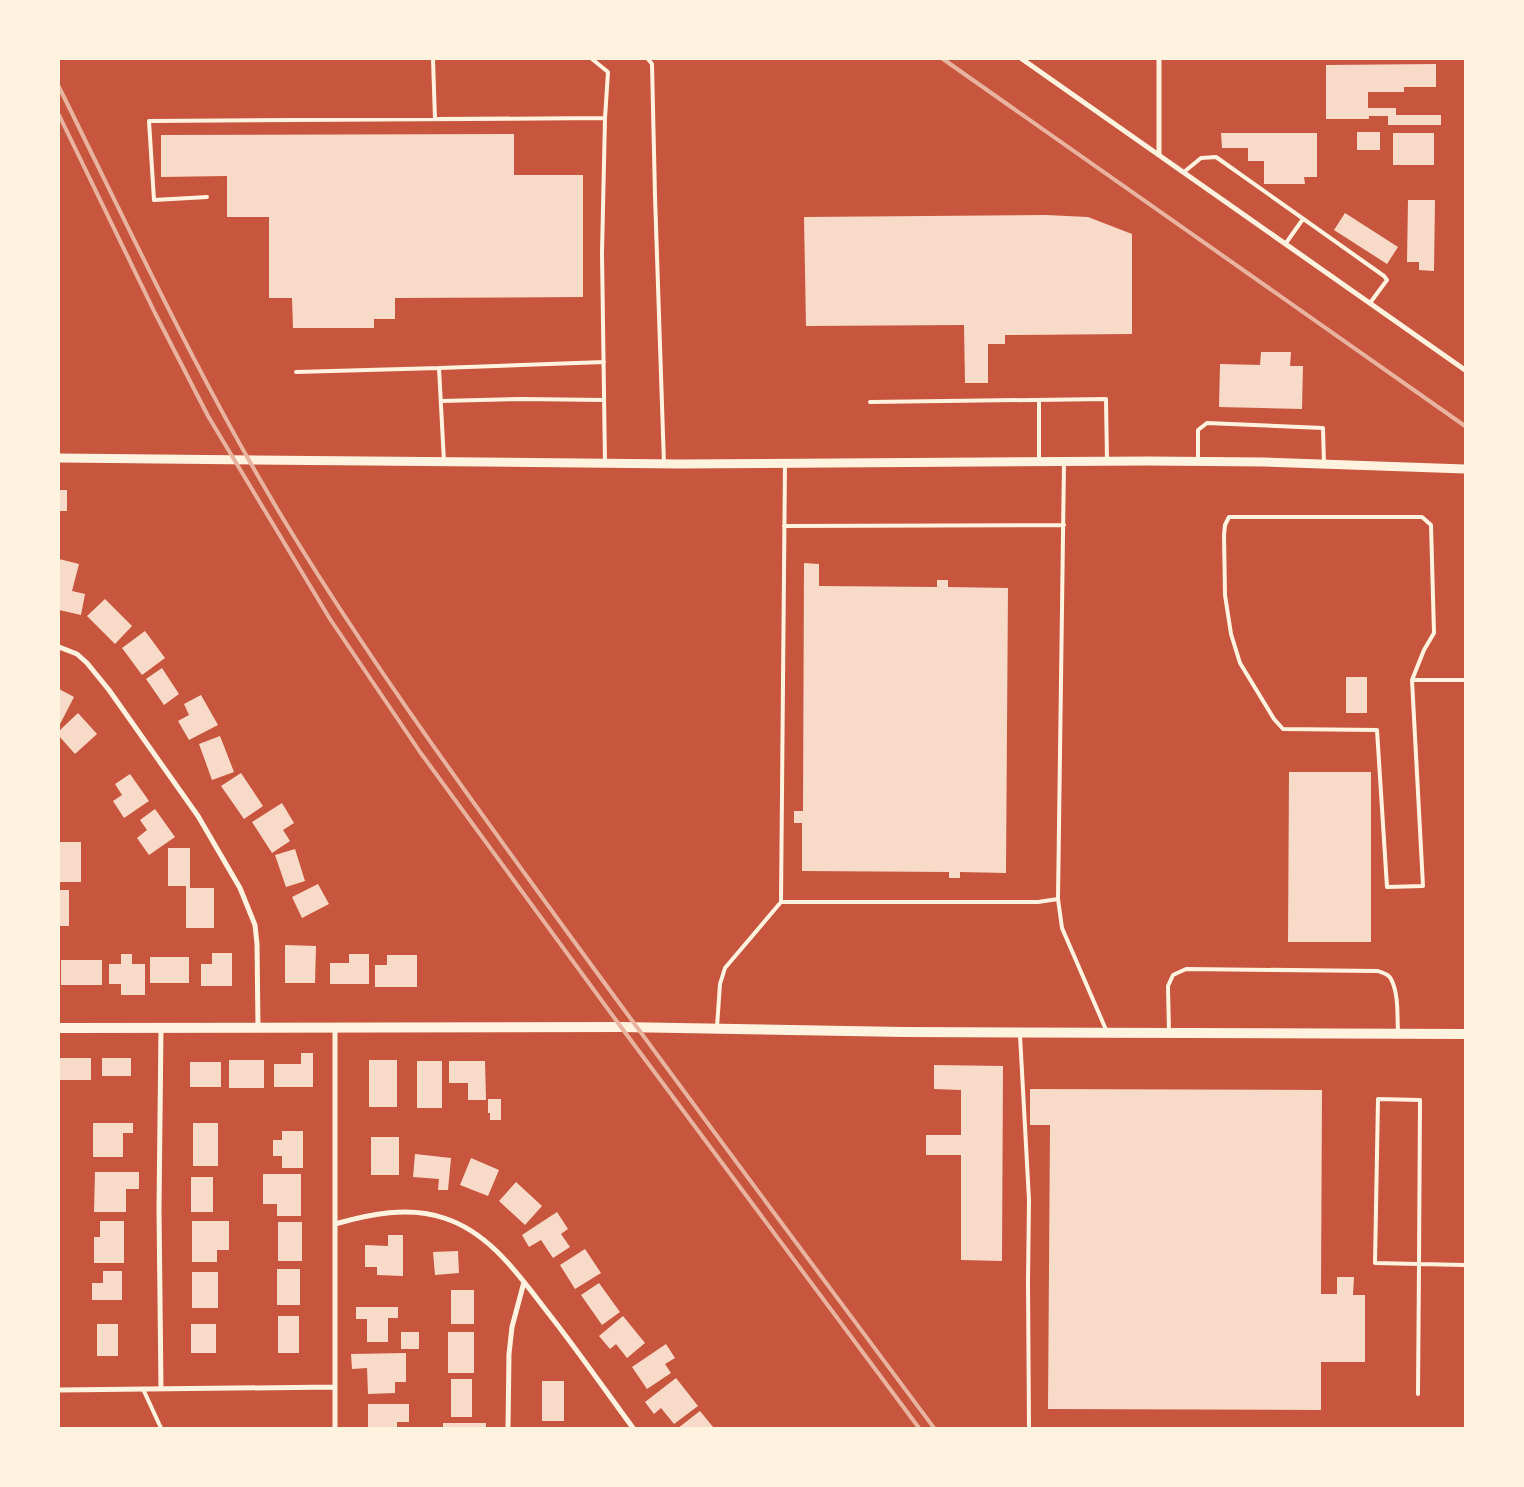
<svg xmlns="http://www.w3.org/2000/svg" width="1524" height="1487" font-family="'Libre Baskerville',serif">
<style>
.building{fill:#f7dbc8}
.lines{fill:none;stroke-linecap:round;stroke-linejoin:round}
.service{stroke:#fff3e0;stroke-width:4}
.minor{stroke:#fff3e0;stroke-width:5}
.tertiary{stroke:#fff3e0;stroke-width:9}
.secondary{stroke:#fff3e0;stroke-width:10}
.rail{stroke:#e9b49f;stroke-width:4}
</style>
<rect width="100%" height="100%" fill="#c8553d"/>
<path class="building" d="M1436 64V87H1404V92H1368V108H1396V115H1441V125H1388V116H1369V119H1326V65Z
M1357 132H1380V150H1357Z
M1221 133H1317V177H1304L1305 184H1264V161H1248V148H1222Z
M1393 133H1434V165H1393Z
M514 134V175H583V297L395 298V319H374V328H293L292 298H269V217H227V176L161 177V135Z
M1408 200H1435L1434 271 1419 270V262H1407Z
M1345 213 1398 247 1387 264 1334 230Z
M1046 215 1088 217 1132 234V334L1005 335V344H988V383H965L964 325 806 326 804 217Z
M1261 352H1291L1290 366H1303L1302 409 1219 407 1220 364 1260 365Z
M59 490H67V511H59Z
M59 559 79 564 72 591 85 594 81 615 59 610Z
M804 563 819 564V586L937 587V580H948V587L1008 588 1006 873 960 872V878H949V872L802 871V823H794V811H803Z
M105 599 132 626 115 644 87 616Z
M145 631 165 658 142 675 122 648Z
M162 668 179 694 164 705 146 679Z
M1346 677H1367V713H1346Z
M59 689 74 697 59 726Z
M201 695 218 725 189 740 178 721 189 715 184 704Z
M78 713 97 734 75 754 59 736V731Z
M220 736 234 772 212 780 199 744Z
M1289 772H1371V942H1288Z
M241 773 263 806 244 819 221 786Z
M130 774 149 801 124 818 113 801 122 795 115 784Z
M282 803 294 823 283 830 290 841 272 853 252 822Z
M155 809 175 837 149 855 137 838 147 830 140 820Z
M59 842H81V882H59Z
M168 848H190V888H214V928H186V886H168Z
M295 849 305 881 286 887 275 855Z
M318 884 329 904 302 918 292 897Z
M59 890H69V926H59Z
M285 945 316 946 315 983H285Z
M212 953H232V986H201V964H212Z
M121 954H132V964H145V995H121V984H109V964H121Z
M349 954H369V984H330V963H349Z
M387 955H417V987H375V965H387Z
M150 957H189V983H150Z
M61 960H102V985H61Z
M301 1053H313V1087H274V1064H301Z
M59 1058H91V1080H59Z
M102 1058H131V1076H102Z
M229 1060H264V1088H229Z
M369 1060H397V1107H369Z
M417 1061H442V1108H417Z
M449 1061H485L486 1100H468V1083H449Z
M190 1062H221V1087H190Z
M934 1065 1003 1066 1002 1261 961 1260V1155H926V1135H961V1090L934 1089Z
M1030 1089 1322 1090 1321 1294H1337V1277H1354L1353 1295H1365V1362H1321V1410L1048 1409 1050 1125H1030Z
M488 1099H501V1120H490V1113H488Z
M93 1123H133V1133H123V1157H93Z
M193 1123H218V1166H193Z
M282 1131H303V1168H282V1156H273V1140H282Z
M371 1137H399V1175H371Z
M415 1154 451 1158 448 1190H438L439 1179 413 1177Z
M471 1158 499 1170 488 1196 460 1185Z
M95 1172H139V1189H126V1212H94Z
M263 1174H301V1216H277V1204H263Z
M191 1177H213V1212H191Z
M516 1182 542 1206 525 1225 499 1201Z
M557 1212 568 1229 561 1234 570 1247 553 1258 541 1240 529 1247 522 1235Z
M100 1221H124V1263H94V1237H100Z
M192 1221H229V1250H217V1262H192Z
M278 1222H302V1261H278Z
M388 1235H403V1276L377 1275V1267H365V1245L388 1246Z
M585 1249 601 1273 575 1289 560 1265Z
M458 1251 459 1273 435 1275 433 1252Z
M277 1269H300V1305H277Z
M103 1271H122V1300H92V1283H103Z
M192 1272H218V1308H192Z
M599 1283 620 1312 602 1325 581 1295Z
M451 1290H474V1324H451Z
M356 1307H398V1318H388V1342H367V1319H356Z
M278 1316H299V1353H278Z
M623 1316 645 1343 627 1358 616 1344 610 1349 599 1336Z
M97 1324H118V1356H97Z
M191 1324H216V1353H191Z
M401 1332H419V1349H401Z
M448 1332H474V1373H448Z
M666 1344 675 1358 665 1364 671 1373 647 1389 632 1367Z
M406 1353V1382H395V1393L368 1394 367 1368 352 1369 351 1354Z
M676 1378 698 1406 674 1424 661 1408 654 1414 645 1402Z
M451 1379H472V1417H451Z
M542 1381H564V1421H542Z
M368 1404H409V1422H397V1428H368Z
M700 1411 713 1427 711 1428H678Z
M443 1423H486V1428H443Z"/>
<g class="lines">
<path class="service" d="M433 59 435 119
M592 59 608 72 605 118
M648 59 652 64 655 196 664 464
M1184 172 1201 158 1216 157 1384 276 1387 280 1370 303
M207 197 154 200 149 121 605 118 602 253 605 464
M1286 243 1303 219
M439 368 604 362
M296 372 439 368 444 462
M441 401 522 399 604 400
M870 402 1106 399 1107 461
M1039 461V400
M1198 461V430L1207 423 1323 428 1324 465
M1064 463 1058 899 1062 928 1107 1032
M1229 517H1422L1431 525 1434 633 1424 650 1412 680 1423 886 1387 887 1377 730 1283 729 1274 719 1240 663 1231 634 1225 595 1224 535 1225 525Z
M784 526 1064 525
M1412 680H1465
M781 902H1038L1058 899
M717 1027 720 984 725 968 781 902 785 463
M1169 1032 1168 986 1173 975 1186 969 1378 971C1383 973 1389 974 1391 979 1399 994 1397 1016 1398 1032
M1020 1035 1029 1200 1028 1282 1029 1428
M1378 1099 1420 1100 1419 1264 1375 1263Z
M143 1389 161 1428
M1418 1394 1419 1264 1465 1265"/>
<path class="minor" d="M1022 59 1465 370
M1159 59V154
M59 647 77 654 87 663 109 690 198 816 240 888 255 925 257 944 258 1027
M335 1224C370 1214 409 1206 444 1218 491 1233 520 1277 549 1314 578 1351 605 1390 633 1428
M161 1389 159 1209 161 1028
M59 1390 335 1387
M335 1428V1027
M508 1428 509 1354 512 1327 524 1282"/>
<path class="tertiary" d="M59 458 679 464 1149 461 1264 462 1465 469"/>
<path class="secondary" d="M59 1028 621 1027 904 1032 1465 1034"/>
<path class="rail" d="M943 59 1465 426
M59 87C133 236 203 388 290 530 366 654 451 772 536 889 667 1070 801 1249 934 1428
M59 115 155 313 208 416 330 619 420 752 621 1027 919 1428"/>
</g>
<rect width="1524" height="1487" fill="none" stroke="#fff3e0" stroke-width="120"/>
</svg>
